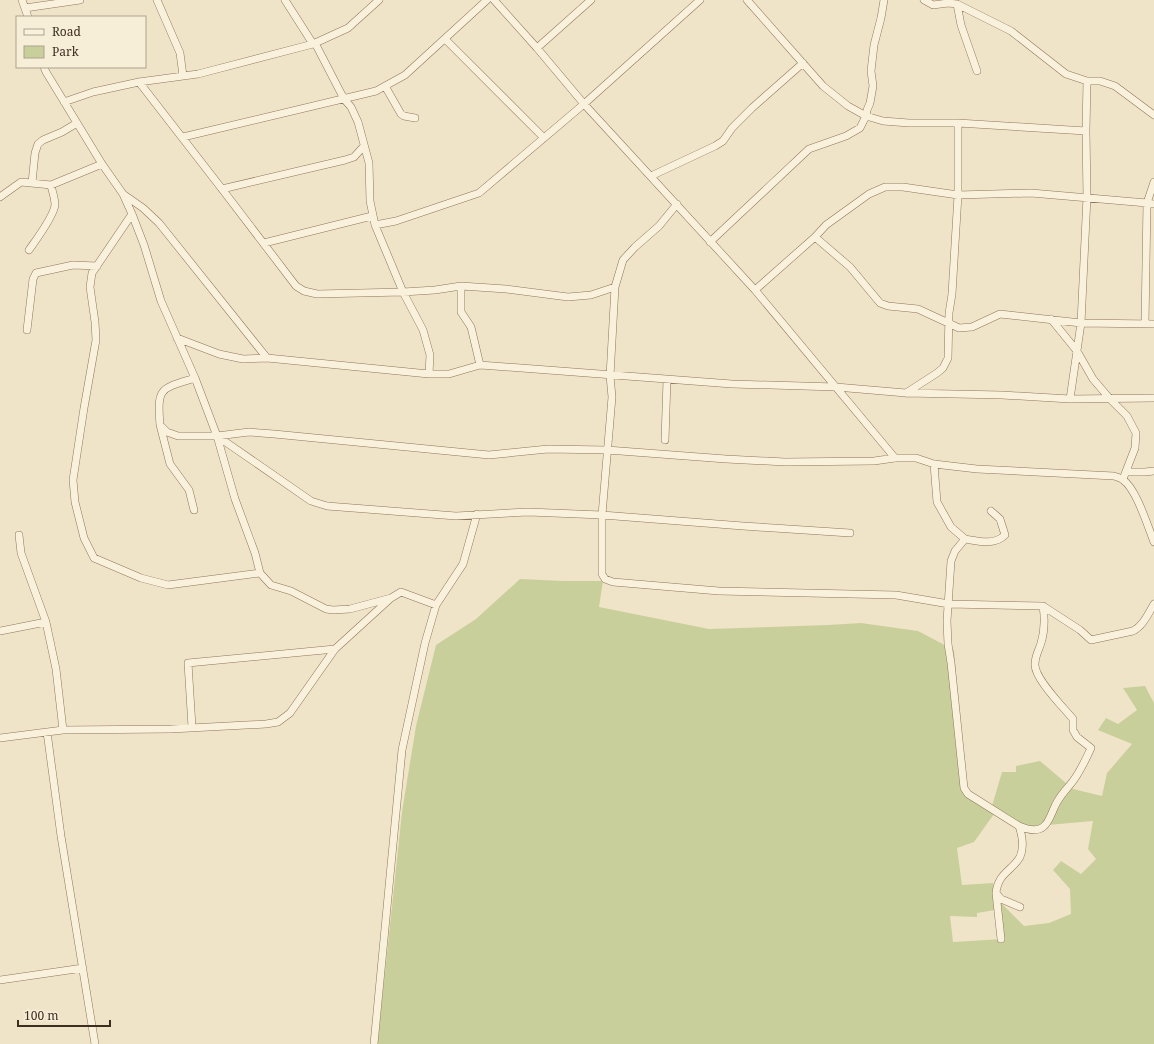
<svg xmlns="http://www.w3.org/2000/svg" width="1154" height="1044" font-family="'Noto Serif',serif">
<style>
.green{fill:#c9cf9b}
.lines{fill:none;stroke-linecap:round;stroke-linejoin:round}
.minor-casing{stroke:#8d765c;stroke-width:8}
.minor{stroke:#faf1dc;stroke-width:7}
</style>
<rect width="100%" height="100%" fill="#f0e4c8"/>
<path class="green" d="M520 579 564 581H603L599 607 709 629 828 625 861 623 918 631 954 650 966 796 994 814 974 842 957 848 962 885 993 883 995 910 977 913V917L950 916 953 942 1003 939 999 901 1024 926 1049 923 1071 914 1070 889 1053 870 1061 861 1081 874 1096 859 1088 849 1093 821 1025 827 992 806 1002 772H1016V766L1040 761 1073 789 1102 796 1107 773 1132 744 1098 730 1106 718 1118 724 1137 710 1123 688 1145 686 1154 703V1044H376L379 1029 402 812 416 726 436 645 476 619Z"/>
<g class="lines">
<g class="minor-casing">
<path id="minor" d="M22 0 28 17
M157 0 180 53 183 76
M285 0 313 44
M494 0 537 48 584 104 755 290 895 458
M747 0 823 86 848 106 866 116 883 121 909 123H958L1086 131
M924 0 933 5 948 3 957 4 1011 31 1066 74 1087 81 1086 131 1087 197 1081 323 1070 399
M957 4 961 25 977 71
M25 8 80 0
M445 39 544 138
M315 43 344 99 351 107 358 122 369 163 370 201 375 225 403 292 423 330 430 355 429 374
M537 48 591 0
M44 67 46 72 102 164 123 194 132 214 144 245 161 301 195 378 217 436 235 499 255 553 260 573 271 585 291 591 326 609 333 610 350 609 391 598
M1087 81H1100L1115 86 1154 115
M139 82 222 189 296 286 304 291 317 294 403 292 435 290 461 286 506 289 568 297 591 295 615 287
M385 86 401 114 404 116 415 118
M64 102 93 92 139 82 198 74 313 44 348 28 379 0
M183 137 376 91 405 75 487 0
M651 176 715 146 723 141 732 128 752 108 803 63
M32 183 35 153 38 144 43 140 62 132 77 123
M222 189 345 160 354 157 364 146
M123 194 143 208 159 223 267 358
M0 197 21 182 51 185 102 164
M677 204 659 226 635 247 623 260 615 287 610 376 612 397 602 515V574L605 579 613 582 719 591 896 595 949 604 1043 606 1080 630 1091 640 1133 631C1143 626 1148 614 1154 604
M132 214 92 273 90 287 95 322 96 340 84 408 73 480 75 502 84 538 94 558 141 578 168 585 260 573
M375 225 396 221 479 193 584 104 700 0
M815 237 850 267 880 303 888 306 918 309 959 328 972 327 1000 314 1081 323 1154 324
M710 242 809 149 846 136 860 128 866 116 867 110 870 103 873 86 871 71 874 45 881 18 884 0
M264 243 372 216
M29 250C36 240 54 216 55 205 55 198 52 191 51 185
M461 286V312L471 327 480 365
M755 290 815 237 826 225 869 194 885 187H903L958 195 1031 193 1147 203 1154 182
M1051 319 1077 351 1093 379 1110 399 1127 416 1136 433 1135 448 1123 479
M1145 324 1147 203 1154 204
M27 330 33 279 36 273 73 265 97 266
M177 338 219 354 243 359 267 358 429 374H449L480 365 732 384 836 387 906 393 1002 395 1070 399 1154 398
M195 378C160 389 157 387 160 425L167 432 178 436H217L249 432 274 434 489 455 548 449 607 450 726 459 785 462 874 461 895 458H916L934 464 977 469 1114 476C1117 477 1121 478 1123 480 1136 488 1148 527 1154 542
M906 393 937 373 943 368 948 358 949 313 952 294 958 195V123
M160 425 170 464 189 490 194 510
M217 436 311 501 327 506 456 516 528 512 602 515 743 526 850 533
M665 440 667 380
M934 464 937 502 951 527 965 539 955 551 951 561 947 621 948 644 951 663 964 788 968 794 1019 826C1022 835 1024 848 1020 857 1012 871 998 873 996 893L1001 899 1020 907
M1126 472H1145L1154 471
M19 535 21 553 46 622 56 669 63 730
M965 539C978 541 994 546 1005 535L1000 519 991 511
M0 631 46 622
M192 727 188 663 335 649
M47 732 61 836 95 1044
M0 738 63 730 171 729 266 724 278 722 290 713 335 649 391 598 401 592 436 605
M1019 826C1026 829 1037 832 1043 827 1049 823 1052 812 1055 806 1059 797 1064 792 1069 786 1079 775 1085 761 1091 748L1077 737 1073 730V719C1063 707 1034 678 1035 664 1035 656 1039 650 1041 643 1045 630 1045 619 1043 606
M996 893 1001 939
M0 980 83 968
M374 1044 402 750 425 643 436 605 463 564 477 514"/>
</g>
<use href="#minor" class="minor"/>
</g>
<rect x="16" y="16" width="130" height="52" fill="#f7eed8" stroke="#ada18e"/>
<rect x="24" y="29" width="20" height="6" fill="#faf1dc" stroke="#ada18e"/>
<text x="52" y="36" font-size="12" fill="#3d2e20">Road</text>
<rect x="24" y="46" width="20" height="12" fill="#c9cf9b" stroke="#ada18e"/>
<text x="52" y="56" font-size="12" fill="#3d2e20">Park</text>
<path d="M18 1020v6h92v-6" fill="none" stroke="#3d2e20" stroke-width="2"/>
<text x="24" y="1020" font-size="12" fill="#3d2e20" stroke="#f7eed8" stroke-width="3" paint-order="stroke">100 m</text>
</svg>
